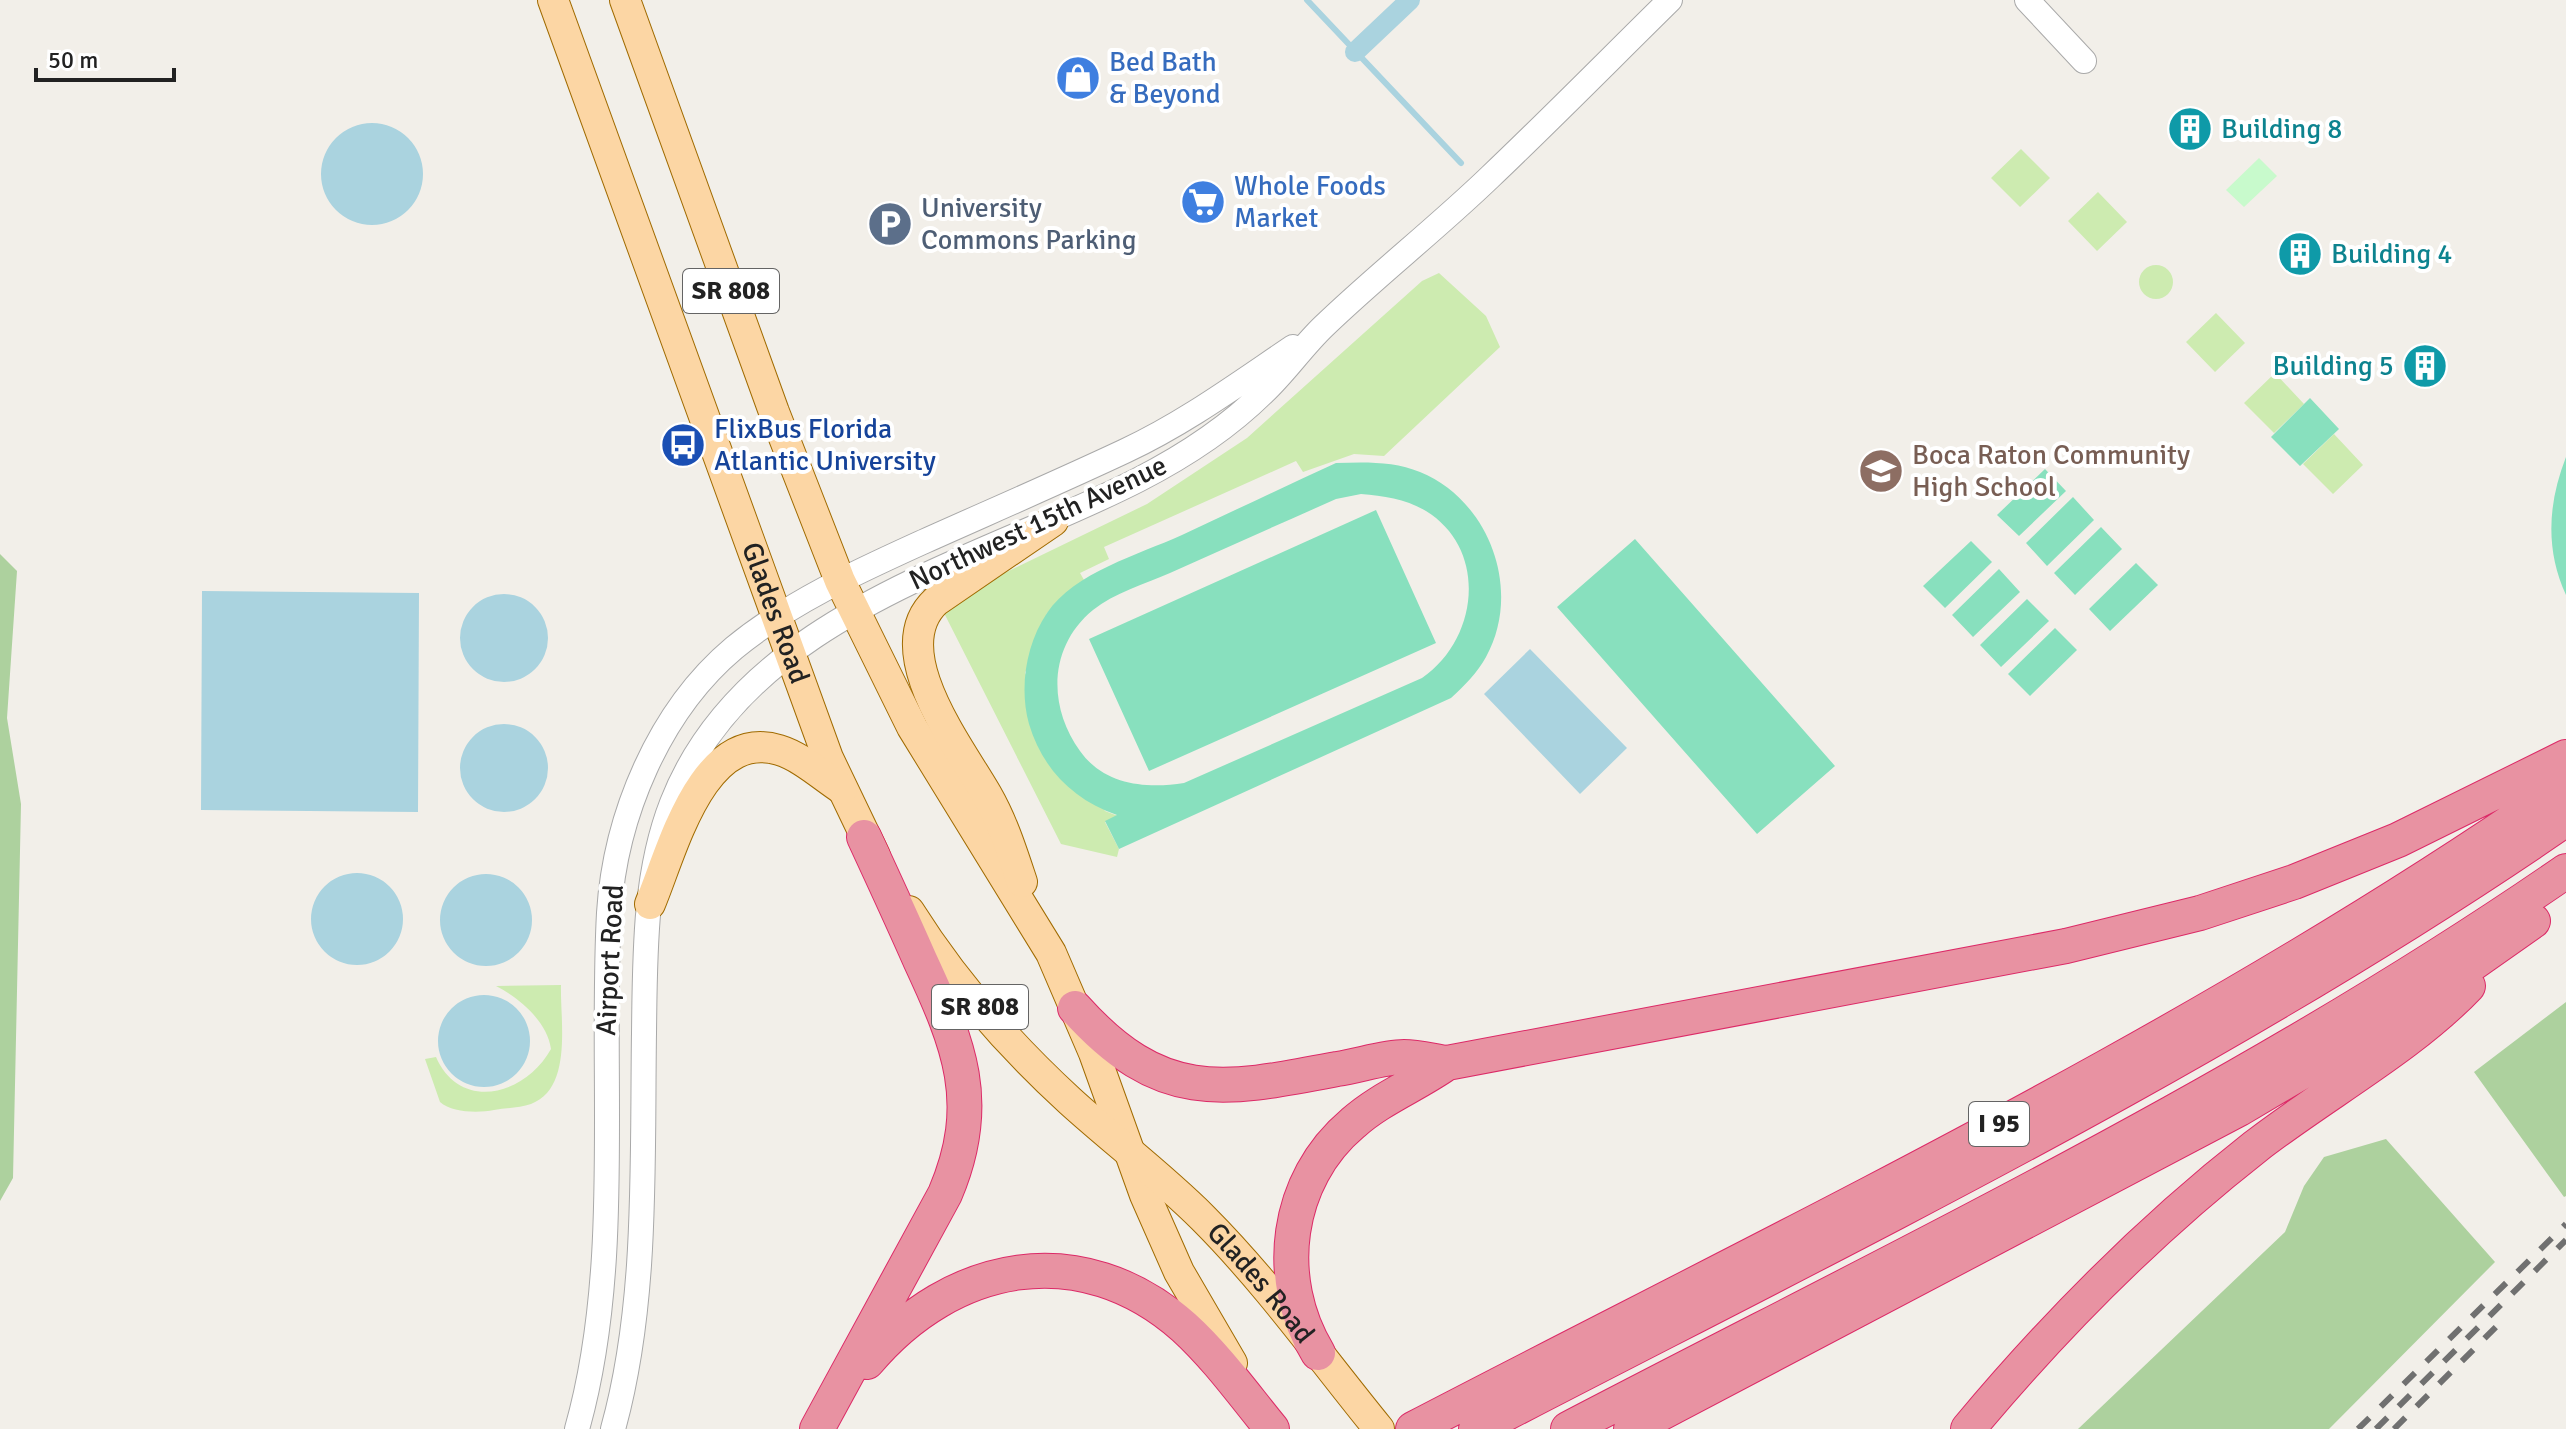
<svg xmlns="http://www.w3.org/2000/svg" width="2566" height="1429" font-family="Signika,sans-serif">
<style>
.grass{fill:#cdebb0}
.forest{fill:#add19e}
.park{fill:#c8facc}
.pitch{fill:#88e0be;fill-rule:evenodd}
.water{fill:#aad3df}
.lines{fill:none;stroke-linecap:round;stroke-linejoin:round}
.stream{stroke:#aad3df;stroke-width:6}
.canal{stroke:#aad3df;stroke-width:20}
.minor-casing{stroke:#a9a9a9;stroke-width:26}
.major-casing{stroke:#a06b00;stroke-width:32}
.highway-casing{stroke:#dc2a67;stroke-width:36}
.minor{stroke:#fff;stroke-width:24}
.major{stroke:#fcd6a4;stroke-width:30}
.highway{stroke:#e892a2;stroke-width:34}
.rail{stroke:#707070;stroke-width:6;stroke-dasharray:16 16;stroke-linecap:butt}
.labels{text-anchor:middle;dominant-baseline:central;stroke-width:8;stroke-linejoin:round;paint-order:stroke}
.shield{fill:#fff;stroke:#646464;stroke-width:2}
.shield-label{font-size:26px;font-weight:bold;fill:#222}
.shop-label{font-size:28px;fill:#366cbe;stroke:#fff;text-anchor:start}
.culture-label{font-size:28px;fill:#0d838f;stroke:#fff;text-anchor:start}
.service-label{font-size:28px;fill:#4e5e75;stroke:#fff;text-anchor:start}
.transit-label{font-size:28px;fill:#164399;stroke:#fff;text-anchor:start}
.education-label{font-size:28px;fill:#785e54;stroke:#fff;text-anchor:start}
.street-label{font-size:28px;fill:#222;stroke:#fff}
</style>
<rect width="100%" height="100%" fill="#f2efe9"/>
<path class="grass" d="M2021 149 2050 178 2020 207 1991 178Z
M2098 192 2127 222 2097 251 2068 221Z
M2139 282a17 17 0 1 1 34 0a17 17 0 1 1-34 0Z
M1439 273 1486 316 1500 347 1384 456 1354 454 1303 472 1296 461 1104 547 1109 559 1080 573 1084 580 1047 613 1025 673 1105 811 1118 816 1105 822 1119 849 1117 857 1061 844 944 613 986 582 1147 504 1247 438 1422 281Z
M2216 313 2245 343 2215 372 2186 342Z
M2275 373 2304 404 2274 433 2244 403Z
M2334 434 2363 465 2333 494 2303 464Z
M561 985C560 1021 573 1088 531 1104 520 1108 506 1108 494 1110 479 1113 452 1113 440 1102L425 1059 436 1057C460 1112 525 1096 551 1049 547 1021 519 998 496 986Z"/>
<path class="forest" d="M0 554 17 571 7 718 21 804 13 1178 0 1201Z
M2566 1002V1196L2564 1197 2474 1072Z
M2386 1139 2495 1262 2329 1429H2078L2285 1232 2304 1186 2324 1157Z"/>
<path class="park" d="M2259 158 2277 176 2244 207 2226 190Z"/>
<path class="pitch" d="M2310 398 2339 429 2300 466 2271 437Z
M2566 457V595C2545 549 2548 503 2566 457Z
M1336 463C1364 462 1394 461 1420 472 1489 500 1523 590 1486 657 1478 672 1464 686 1451 698L1119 849 1105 821 1117 815C1073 800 1042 768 1029 724 1019 688 1026 644 1047 613 1075 572 1138 555 1182 535 1233 511 1284 487 1336 463ZM1361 494C1384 496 1406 499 1426 511 1489 550 1478 640 1422 678L1184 783C1146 789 1104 785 1080 751 1048 707 1048 647 1093 610 1114 593 1145 584 1170 573 1225 548 1280 524 1336 499Z
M2045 469 2066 491 2019 536 1997 515Z
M2073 497 2094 520 2047 566 2026 543Z
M1376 510 1436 643 1149 771 1089 639Z
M2101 527 2122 549 2075 595 2054 573Z
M1635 539 1835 766 1757 834 1557 607Z
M1971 541 1992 562 1945 608 1923 586Z
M2136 563 2158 585 2110 631 2089 609Z
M1999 569 2020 592 1973 637 1952 615Z
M2027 599 2049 621 2001 667 1980 645Z
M2055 628 2077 650 2030 696 2008 674Z"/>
<path class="water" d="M321 174a51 51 0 1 1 102 0a51 51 0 1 1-102 0Z
M202 591 419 593 418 812 201 810Z
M460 638a44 44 0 1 1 88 0a44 44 0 1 1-88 0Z
M1530 649 1627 748 1580 794 1484 694Z
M460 768a44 44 0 1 1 88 0a44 44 0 1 1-88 0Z
M311 919a46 46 0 1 1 92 0a46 46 0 1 1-92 0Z
M440 920a46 46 0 1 1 92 0a46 46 0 1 1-92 0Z
M438 1041a46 46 0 1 1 92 0a46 46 0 1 1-92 0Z"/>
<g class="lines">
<path class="stream" d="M1307 0 1461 163"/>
<path class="canal" d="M1355 52 1410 0"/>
<g class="minor-casing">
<path id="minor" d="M2027 0 2084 61
M577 1429C623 1267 600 1080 609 913 615 816 659 711 734 648 790 602 859 571 925 541 992 511 1059 482 1125 451 1185 423 1238 384 1293 347
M613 1429C648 1303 642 1163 644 1033 645 957 644 874 672 803 745 615 976 563 1138 480 1183 457 1229 427 1265 391 1286 371 1303 346 1324 326 1377 275 1436 229 1490 177 1551 119 1610 59 1670 0"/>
</g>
<g class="major-casing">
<g id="major">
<path id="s1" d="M553 0 828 758 875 856"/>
<path d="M625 0 774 412 840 581 912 727 1051 953 1094 1053 1145 1195 1179 1272 1232 1363"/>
<path d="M1022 882C1012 852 1003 823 987 795 961 749 883 650 936 601L1053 521"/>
<path d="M650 904C672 852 702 727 779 750 802 757 822 776 842 789"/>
<path id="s2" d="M909 911C953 981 1009 1045 1070 1101 1114 1141 1161 1176 1203 1218 1268 1283 1321 1358 1379 1429"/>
</g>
</g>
<g class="highway-casing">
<path id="highway" d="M1075 1008C1161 1104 1222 1091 1337 1069 1359 1066 1383 1057 1404 1057 1418 1057 1433 1061 1447 1063L2066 946 2200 913 2294 882 2398 840 2566 757
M1318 1353C1273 1279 1285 1180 1353 1123 1381 1098 1416 1085 1447 1063
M867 1362C952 1261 1081 1236 1184 1327 1217 1357 1244 1395 1272 1429
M817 1429 945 1194C984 1103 959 1044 920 960 902 919 883 878 864 837
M1413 1429C1803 1226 2204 1036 2566 784
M1476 1429C1845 1237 2222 1056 2566 819
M1568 1429C1905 1253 2252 1088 2566 871
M1631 1429 2239 1109 2408 1009 2533 921
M1968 1429C2054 1326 2149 1230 2255 1147 2323 1094 2410 1047 2468 986"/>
</g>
<use href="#minor" class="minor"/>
<use href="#major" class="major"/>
<use href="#highway" class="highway"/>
<path class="rail" d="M2358 1429 2566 1224
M2376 1429 2566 1240
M2394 1429 2504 1319"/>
</g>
<defs>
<g id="shop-disc" transform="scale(2.3)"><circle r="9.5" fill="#3f7fe0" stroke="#fff"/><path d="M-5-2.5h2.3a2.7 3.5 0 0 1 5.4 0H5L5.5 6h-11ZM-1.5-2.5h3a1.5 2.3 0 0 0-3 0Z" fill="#fff"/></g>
<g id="building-disc" transform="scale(2.3)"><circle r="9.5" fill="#0f9aa8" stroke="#fff"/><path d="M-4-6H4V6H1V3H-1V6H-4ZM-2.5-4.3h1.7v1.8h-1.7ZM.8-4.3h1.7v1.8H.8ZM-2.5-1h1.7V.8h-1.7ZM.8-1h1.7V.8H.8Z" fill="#fff"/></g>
<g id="supermarket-disc" transform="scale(2.3)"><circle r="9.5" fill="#3f7fe0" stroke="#fff"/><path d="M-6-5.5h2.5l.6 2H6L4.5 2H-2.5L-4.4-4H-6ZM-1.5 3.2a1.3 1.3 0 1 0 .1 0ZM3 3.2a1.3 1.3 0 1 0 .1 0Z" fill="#fff"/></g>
<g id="parking-disc" transform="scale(2.3)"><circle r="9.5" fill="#5c6f8a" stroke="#fff"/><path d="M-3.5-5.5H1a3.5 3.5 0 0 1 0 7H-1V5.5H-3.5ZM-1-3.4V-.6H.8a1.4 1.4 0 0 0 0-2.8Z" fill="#fff"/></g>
<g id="bus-disc" transform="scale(2.3)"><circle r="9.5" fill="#1a4fb4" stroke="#fff"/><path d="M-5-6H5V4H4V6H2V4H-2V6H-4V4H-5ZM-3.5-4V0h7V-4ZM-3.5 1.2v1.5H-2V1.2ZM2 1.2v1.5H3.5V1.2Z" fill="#fff"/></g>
<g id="school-disc" transform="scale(2.3)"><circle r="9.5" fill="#8d6e63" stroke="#fff"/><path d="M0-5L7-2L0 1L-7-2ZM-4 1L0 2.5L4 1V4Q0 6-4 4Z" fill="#fff"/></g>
</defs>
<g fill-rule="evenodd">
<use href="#shop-disc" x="1078" y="78"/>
<use href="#building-disc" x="2190" y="129"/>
<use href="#supermarket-disc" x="1203" y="202"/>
<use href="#parking-disc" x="890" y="224"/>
<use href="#building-disc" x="2300" y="254"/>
<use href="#building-disc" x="2425" y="366"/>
<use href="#bus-disc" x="683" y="445"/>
<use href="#school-disc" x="1881" y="471"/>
</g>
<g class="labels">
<g class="shield">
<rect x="683" y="269" width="96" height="44" rx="6"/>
<rect x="932" y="985" width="96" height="44" rx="6"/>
<rect x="1969" y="1102" width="60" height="44" rx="6"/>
</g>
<g class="shield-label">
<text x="731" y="291">SR 808</text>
<text x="980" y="1007">SR 808</text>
<text x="1999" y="1124">I 95</text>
</g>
<g class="shop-label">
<text x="1109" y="62">Bed Bath<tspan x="1109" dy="32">&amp; Beyond</tspan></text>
<text x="1234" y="186">Whole Foods<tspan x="1234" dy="32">Market</tspan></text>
</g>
<g class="culture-label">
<text x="2221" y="129">Building 8</text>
<text x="2331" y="254">Building 4</text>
<text x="2394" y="366" text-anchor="end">Building 5</text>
</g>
<g class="service-label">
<text x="921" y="208">University<tspan x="921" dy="32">Commons Parking</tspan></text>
</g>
<g class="transit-label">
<text x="714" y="429">FlixBus Florida<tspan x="714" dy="32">Atlantic University</tspan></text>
</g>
<g class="education-label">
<text x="1912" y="455">Boca Raton Community<tspan x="1912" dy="32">High School</tspan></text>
</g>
<g class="street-label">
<text transform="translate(1038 523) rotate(-25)">Northwest 15th Avenue</text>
<text stroke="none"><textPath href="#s1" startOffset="652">Glades Road</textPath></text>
<text transform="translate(610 960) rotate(-87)">Airport Road</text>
<text stroke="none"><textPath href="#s2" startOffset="514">Glades Road</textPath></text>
</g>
</g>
<path d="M36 68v12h138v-12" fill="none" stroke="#222222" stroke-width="4"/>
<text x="48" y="68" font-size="24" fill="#222222" stroke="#ffffff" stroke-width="6" paint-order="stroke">50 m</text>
</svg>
